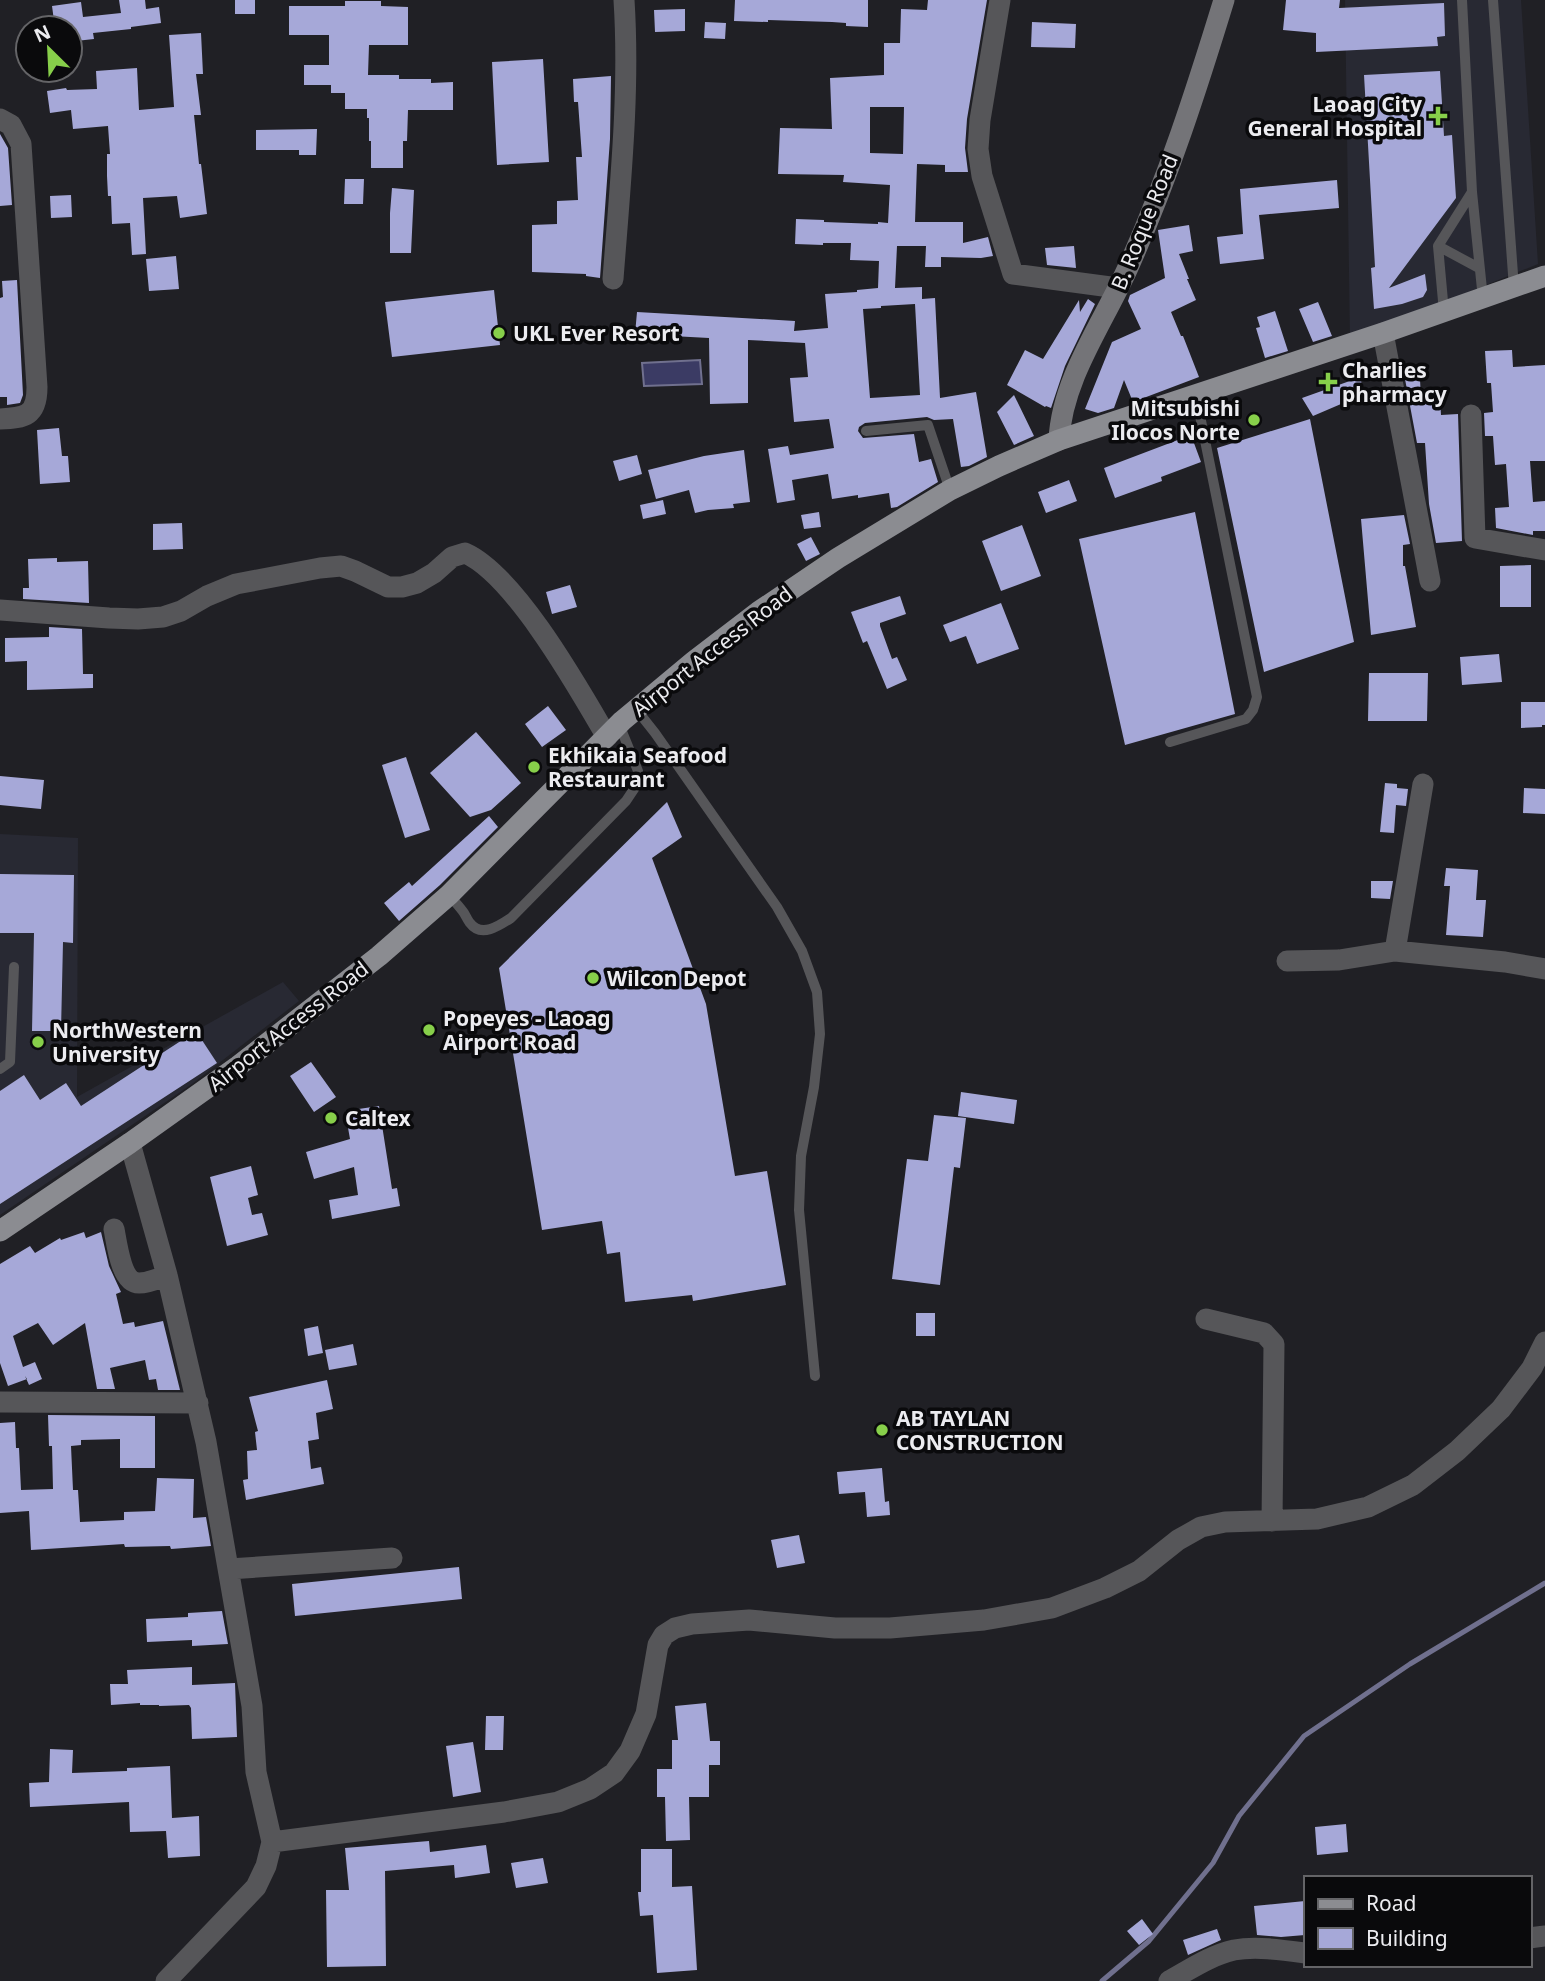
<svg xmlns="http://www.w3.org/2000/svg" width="1545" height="1981" font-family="'Noto Sans',sans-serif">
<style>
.built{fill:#282933}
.water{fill:#3b3b64;stroke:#70708e;stroke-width:2}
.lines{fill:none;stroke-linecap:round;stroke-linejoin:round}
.stream{stroke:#70708e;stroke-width:5}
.building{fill:#a6a8d8;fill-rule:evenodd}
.lane{stroke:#565659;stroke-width:10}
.street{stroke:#565659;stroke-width:21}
.secondary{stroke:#747478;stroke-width:21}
.primary{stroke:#8b8c91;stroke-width:21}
.poi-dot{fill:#87cf4a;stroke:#0a0a0c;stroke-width:2.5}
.labels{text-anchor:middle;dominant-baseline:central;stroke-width:7;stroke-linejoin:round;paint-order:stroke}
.poi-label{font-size:21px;font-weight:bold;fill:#ececf0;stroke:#0a0a0c;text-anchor:start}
.street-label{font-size:21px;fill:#ececf0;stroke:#0a0a0c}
</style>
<rect width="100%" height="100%" fill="#202025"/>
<path class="built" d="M1345 0H1521L1538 264 1350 340Z
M0 834 78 838 77 1097 283 982 299 1001 192 1084 0 1215Z"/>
<path class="water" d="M700 360 702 384 644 386 642 363Z"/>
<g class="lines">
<path class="stream" d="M1102 1981 1149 1941 1213 1863 1239 1816 1304 1736 1410 1664 1545 1583"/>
</g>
<path class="building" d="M119 0H145L146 9 159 7 161 23 131 27V29L93 33 94 39 76 41 74 28H55L52 6 81 2 83 17 121 13Z
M235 0H255V14H235Z
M735 0H868V27L846 26V23L832 22 768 20V22L734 21Z
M928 0H987L967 119 965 148 968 172H945V165L917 164 915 222H963V243L988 237 993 256 981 258 941 257V267H925L926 246H897L895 288 922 287V299L935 298 940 398 976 392 987 457 969 466 961 467 953 419 934 420 927 417 865 423 859 427 858 431 863 438 914 434 919 462 931 459 938 482 897 507 891 508 889 493 858 498V495L832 499 828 474 792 480 795 500 777 503 768 449 788 446 790 455 834 448 829 419 794 422 790 378 808 377 805 343 748 340V403L710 404 709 338 635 334 637 312 795 321 794 331 828 328 825 294 857 292V290L878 288 879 261 850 260 851 243H823V245L795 244 796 219 824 220V222L878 224V222L888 223 890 185 843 182 844 175 778 174 780 128 832 129 830 78 884 75V43H900L901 9 927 10ZM870 107H904L903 154 870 153ZM915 304 920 395 870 398 863 309 881 308V306Z
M1286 0H1340L1339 8 1444 3 1445 36 1437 37 1438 46 1316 52V33L1283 30Z
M345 1H381V6L408 7V45H369L368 75H399V79H431V83L453 82V110H408L407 141H403V168H371V141H369V118H367V109H345V93H331V85H304V65H329V35H289V6H345Z
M685 9V31L655 32 654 10Z
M705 22 726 23 725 39 704 38Z
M1032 22 1076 24 1075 48 1031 47Z
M201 33 203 74H196L201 115H194L199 164H201L207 214 180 218 177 196 143 198 146 254 132 255 130 223 112 224 111 196H108L107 176V154H110L108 126 73 129 71 110 50 113 47 91 66 88 67 90 97 89 96 71 137 68 139 110 174 107 169 35Z
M543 59 549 162 497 165 492 62Z
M1440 71 1444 136 1452 135 1456 198 1389 288 1425 274 1427 290 1423 297 1402 304 1374 309 1371 268 1375 267 1364 75Z
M611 76 610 139 600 278 586 276V274L532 272V225L557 224V201L578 200 576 157H582L578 102H574L573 79Z
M317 129 316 155H299V150H256V130Z
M0 134 8 148 12 205 0 206Z
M345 179H364L363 204H344Z
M1337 180 1339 208 1259 215 1264 259 1220 264 1217 237 1243 234 1240 189Z
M392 188 414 190 411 253H390V213Z
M71 195 72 217 51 218 50 196Z
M1189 225 1193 251 1179 254 1189 279H1187L1196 300 1171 312 1181 336H1183L1199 377 1133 402 1124 380 1114 408 1098 413 1085 409 1112 342 1141 329 1128 301 1130 295 1165 278 1158 230Z
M1074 246 1076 268 1047 265 1045 248Z
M176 256 179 289 149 291 146 259Z
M17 280 23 395 20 403 7 405V397H0V298L3 297 2 281Z
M494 290 500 345 392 357 385 302Z
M1088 299 1095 304 1065 366 1051 408 1046 406 1045 407 1007 385 1025 350 1043 359 1079 300 1080 312Z
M1318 302 1332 336 1313 342 1299 309Z
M1275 311 1288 351 1265 358 1256 328 1260 327 1257 317Z
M1512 350 1513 367 1545 365V461H1530L1533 502 1545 501V531H1533V535L1496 528 1495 508 1509 507 1506 464 1495 465 1493 436H1485L1484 413 1493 412 1491 383H1487L1485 351Z
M1361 377 1362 395 1313 416 1302 398Z
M1405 379H1420L1421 400 1440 399 1441 415 1458 414 1462 541 1436 543 1429 504 1425 443H1417Z
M1014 395 1034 436 1014 445 997 412Z
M1310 419 1354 642 1264 672 1217 448Z
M59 428 62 456H68L70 482 40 484 37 430Z
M1191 435 1201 462 1161 477 1162 481 1115 498 1104 468Z
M744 450 750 502 733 504 734 508 708 510 695 513 689 490 656 499 648 470 704 456Z
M637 455 642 474 619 481 613 461Z
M1069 480 1077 501 1046 513 1038 492Z
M663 500 666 514 643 519 640 505Z
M819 512 821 527 804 529 801 515Z
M1195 512 1235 714 1125 745 1079 539Z
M1404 515 1410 544 1403 545V566H1405L1416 627 1371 635 1361 519Z
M182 523 183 549 153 550V524Z
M1022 525 1041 576 1001 591 982 541Z
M811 537 820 554 806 561 797 544Z
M57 558V562L88 561 89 603 23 599V588H29L28 559Z
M1531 565V607H1500V566Z
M570 585 577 607 552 614 546 592Z
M900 596 906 614 880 623V626L892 659 897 657 907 680 887 689 867 641 863 643 851 612Z
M1001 603 1019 649 977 664 966 636 950 642 943 625Z
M49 627 82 629 83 674H93V688L27 690V661L5 662V638L49 637Z
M1499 654 1502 682 1462 685 1460 657Z
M1369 673H1428L1427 721H1368Z
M1521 702H1545V725H1542V727L1521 728Z
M548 706 566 730 542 747 525 724Z
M476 732 521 783 491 810 470 817 430 773Z
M406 757 430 830 405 838 382 765Z
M0 776 44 780 41 809 0 805Z
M1385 783 1397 784V788L1408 789 1406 806 1396 805 1394 833 1380 832Z
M1524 788 1545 789V814L1523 813Z
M667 802 682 837 652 858 706 1004 735 1176 767 1171 786 1285 693 1301 692 1295 625 1302 620 1252 607 1254 602 1221 542 1230 499 968Z
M489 816 498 827 440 885 399 921 384 903 409 882 412 886Z
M1446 868 1478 870 1476 900H1486L1483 937 1446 935 1450 886H1444Z
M0 874 74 875 73 943 63 942 61 1031H32L34 933H0Z
M1371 881H1393L1390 899 1371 898Z
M196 1031 217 1063 0 1204V1091L24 1075 40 1100 66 1083 81 1106Z
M311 1062 336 1097 314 1112 290 1076Z
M961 1092 1017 1100 1014 1124 958 1116Z
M379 1106 392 1189 397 1188 400 1206 332 1219 329 1200 358 1195 354 1167 314 1179 306 1152 350 1139 345 1111Z
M934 1115 966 1118 960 1168 954 1167 940 1285 892 1279 907 1159 928 1161Z
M251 1166 258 1195 248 1198 252 1215 262 1213 268 1235 227 1246 210 1177Z
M84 1232 86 1238 101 1232 109 1266 121 1292 116 1294 123 1324 134 1322 135 1327 163 1321 180 1390H158L156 1379 149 1380 145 1360 110 1368 115 1389H97L85 1323 53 1345 38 1323 13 1336 23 1367 35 1362 42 1379 29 1385 25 1376 27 1379 8 1386 0 1363V1264L30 1246 35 1253 60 1238 61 1240Z
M916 1313H935V1336H916Z
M318 1326 323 1353 308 1356 304 1329Z
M353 1344 357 1365 329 1370 325 1350Z
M327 1380 333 1409 316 1413 319 1439 308 1441 311 1469 321 1467 324 1484 246 1500 243 1480 248 1479 247 1451 257 1450 255 1432 258 1431 249 1397Z
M48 1415 155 1416V1468H120V1439L81 1440V1445L71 1446 73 1490H78L80 1522 124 1520V1512L155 1511 157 1478 194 1479 193 1518 206 1517 211 1546 171 1549 170 1546 125 1547 124 1544 31 1550 29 1511 0 1513V1423L15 1422 16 1448H19L21 1490 53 1489 52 1446H49Z
M882 1468 885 1502 889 1501 890 1515 867 1517 865 1492 839 1494 837 1472Z
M799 1535 805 1563 777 1568 771 1540Z
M459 1567 462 1599 295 1616 292 1584Z
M222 1611 228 1644 192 1646V1640L147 1642 146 1619 188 1617V1613Z
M192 1667V1685L235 1683 237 1737 192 1739 191 1708 189 1705 159 1706V1705H140V1703L111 1705 110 1684H128L127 1670Z
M706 1703 710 1741H720V1765H709V1797H689L690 1840 666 1841 665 1797H657V1769H672V1740H678L675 1706Z
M486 1716H504L503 1750H485Z
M473 1742 481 1792 453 1797 446 1746Z
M50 1749 73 1750 72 1773 127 1771V1768L170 1766 172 1818 199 1816 200 1856 168 1858 166 1831 130 1832 129 1802 30 1807 29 1783 49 1782Z
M1346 1824 1348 1852 1317 1855 1315 1827Z
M429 1841 430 1852 486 1845 490 1873 455 1878 454 1865 385 1871 386 1966 327 1967 326 1890H349L345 1848Z
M641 1849H672V1887L692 1886 697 1970 657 1973 653 1915 640 1916 638 1892H641Z
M543 1858 548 1883 516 1888 511 1863Z
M1305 1901V1935L1281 1937 1257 1935 1254 1906Z
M1142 1919 1153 1934 1139 1945 1127 1931Z
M1217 1929 1221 1940 1188 1955 1183 1940Z"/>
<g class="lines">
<path class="lane" d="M1462 0 1472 192 1483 299
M1493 0 1514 288
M1438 246 1479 268
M1444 312 1438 246 1472 192
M866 431 928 425 950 490
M636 709 655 733 777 907 802 951 817 992 820 1034 814 1087 801 1156 799 1210 815 1376
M1170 742 1246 719 1253 710 1257 697 1196 396
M449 895C454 901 460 907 464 913 466 916 468 921 470 923 481 938 499 926 511 918L626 801 636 786 638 771 619 724
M0 1069 10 1062 14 967"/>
<path class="street" d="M1000 0 980 120 978 149 982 176 1013 274 1118 288
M0 119 11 125 21 144 37 387C37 416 25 418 0 419
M613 279C620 187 630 92 624 0
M1383 333 1430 581
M1471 415 1475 538 1545 550
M0 610 109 618 138 619 163 617 181 611 207 596 236 584 320 568 341 566 355 571 388 587H402L417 583 434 573 452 557 465 553C515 575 579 689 607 737
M1395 951 1423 784
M1287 961 1339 960 1395 951 1505 962 1545 969
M130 1143 167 1275 206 1442 252 1706 256 1772 272 1842
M114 1229C117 1244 121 1283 139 1283 149 1283 159 1278 167 1275
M1206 1319 1264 1333 1274 1344 1272 1521
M0 1402 198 1403
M229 1569 392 1558
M1529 1938 1545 1936
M166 1981 256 1887 266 1866 272 1842 504 1812 558 1802 590 1789 614 1773 630 1751 646 1714 658 1645 664 1635 675 1628 692 1624 749 1620 835 1628H890L984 1620 1052 1608 1105 1588 1139 1571 1178 1540 1201 1527 1225 1522 1317 1519 1368 1507 1413 1485 1457 1451 1501 1409 1532 1368 1545 1342
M1169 1981C1189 1970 1211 1955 1234 1950 1256 1946 1283 1950 1305 1953"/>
<path class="secondary" d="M1059 440C1062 377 1106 319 1130 263 1168 178 1197 88 1224 0"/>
<path class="primary" d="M0 1231 130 1143 238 1066 379 956 449 895 622 721 694 661 758 612 838 558 950 490 999 466 1059 440 1383 333 1545 276"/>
</g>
<g class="poi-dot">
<path d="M1434.5 105.5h7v7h7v7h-7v7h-7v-7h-7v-7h7z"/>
<circle cx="499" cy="333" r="7"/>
<path d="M1324.5 371.5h7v7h7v7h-7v7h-7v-7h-7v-7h7z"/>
<circle cx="1254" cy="420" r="7"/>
<circle cx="534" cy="767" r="7"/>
<circle cx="593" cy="978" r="7"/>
<circle cx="429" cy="1030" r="7"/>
<circle cx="38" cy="1042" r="7"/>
<circle cx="331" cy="1118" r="7"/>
<circle cx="882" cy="1430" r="7"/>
</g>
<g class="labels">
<g class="poi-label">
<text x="1422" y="104" text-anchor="end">Laoag City<tspan x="1422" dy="24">General Hospital</tspan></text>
<text x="513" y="333">UKL Ever Resort</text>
<text x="1342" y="370">Charlies<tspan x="1342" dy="24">pharmacy</tspan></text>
<text x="1240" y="408" text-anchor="end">Mitsubishi<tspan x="1240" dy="24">Ilocos Norte</tspan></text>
<text x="548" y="755">Ekhikaia Seafood<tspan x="548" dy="24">Restaurant</tspan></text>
<text x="607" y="978">Wilcon Depot</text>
<text x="443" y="1018">Popeyes - Laoag<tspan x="443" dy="24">Airport Road</tspan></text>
<text x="52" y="1030">NorthWestern<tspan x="52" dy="24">University</tspan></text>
<text x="345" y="1118">Caltex</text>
<text x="896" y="1418">AB TAYLAN<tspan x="896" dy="24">CONSTRUCTION</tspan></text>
</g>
<g class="street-label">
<text transform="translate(1144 222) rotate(-68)">B. Roque Road</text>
<text transform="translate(712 651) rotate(-38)">Airport Access Road</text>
<text transform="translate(288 1026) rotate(-38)">Airport Access Road</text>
</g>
</g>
<rect x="1304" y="1876" width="228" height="91" fill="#0a0a0c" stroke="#646467" stroke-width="2"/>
<rect x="1318" y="1899" width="35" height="10" fill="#8b8c91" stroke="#646467" stroke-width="2"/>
<text x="1366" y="1911" font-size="21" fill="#ececf0">Road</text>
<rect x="1318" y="1928" width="35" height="21" fill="#a6a8d8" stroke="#646467" stroke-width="2"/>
<text x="1366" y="1946" font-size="21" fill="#ececf0">Building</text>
<g transform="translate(49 49) rotate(336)"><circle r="33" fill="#0a0a0c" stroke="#646467" stroke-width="2"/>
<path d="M0-5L12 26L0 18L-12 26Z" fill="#87cf4a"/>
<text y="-10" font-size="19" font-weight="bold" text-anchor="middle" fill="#ececf0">N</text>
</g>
</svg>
